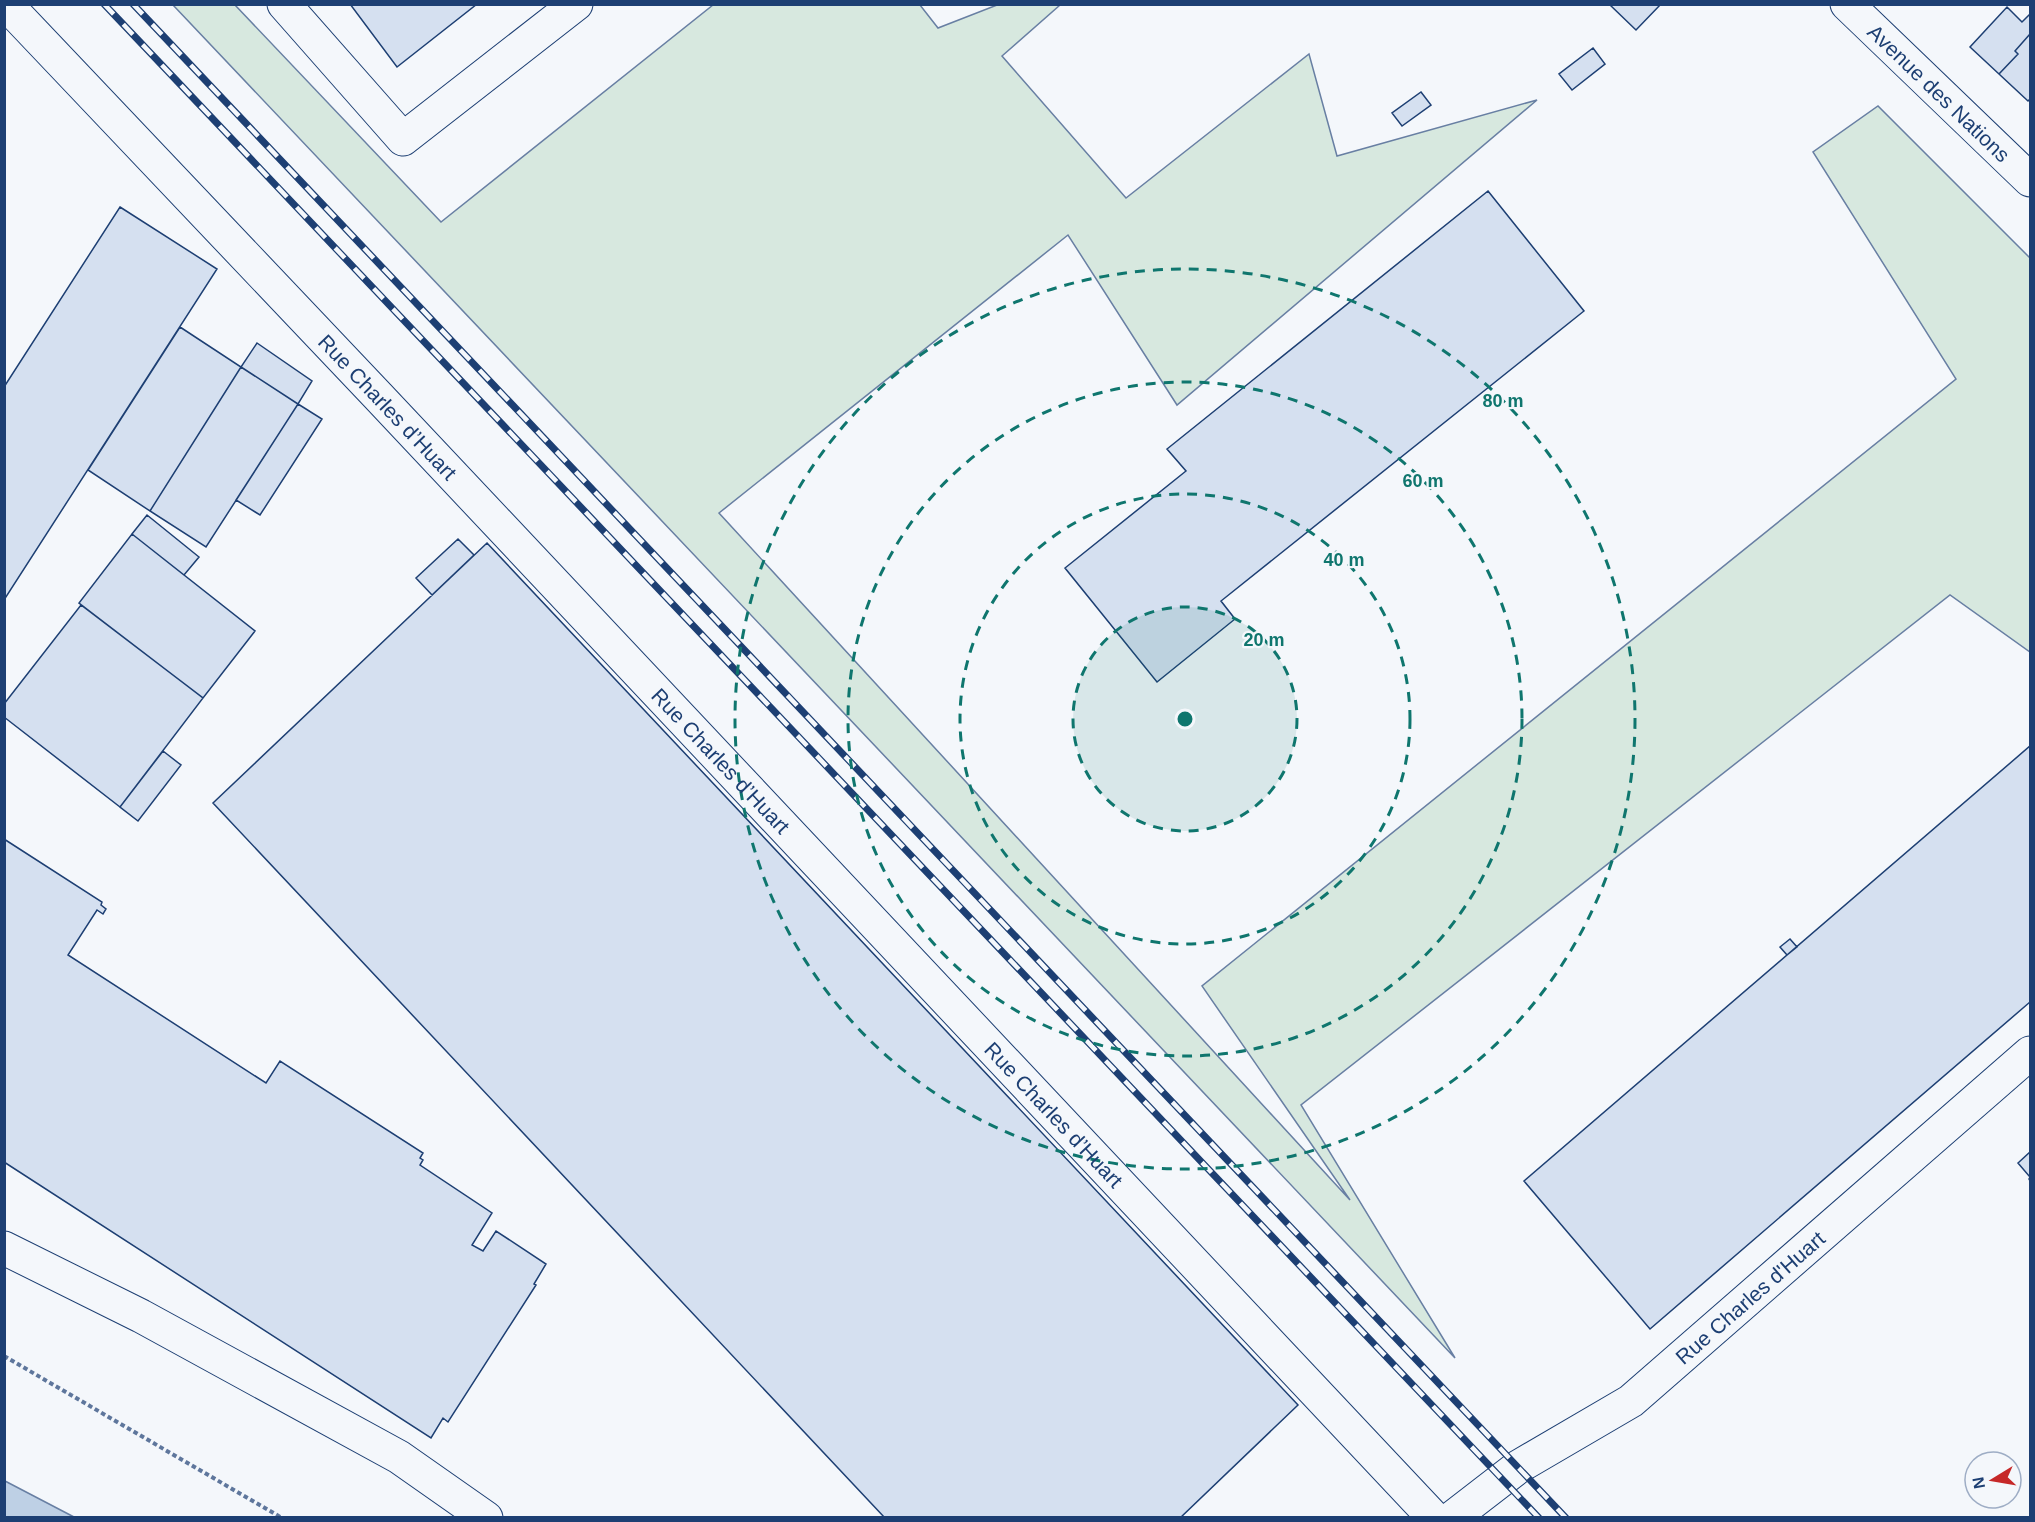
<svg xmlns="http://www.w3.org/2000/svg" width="2035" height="1522" font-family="Helvetica,sans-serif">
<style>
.green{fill:#d7e8df;stroke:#687fa3;stroke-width:1.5}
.water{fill:#bed0e5;stroke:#687fa3;stroke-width:1.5}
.building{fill:#d5e0f0;stroke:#1d3f73;stroke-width:1.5}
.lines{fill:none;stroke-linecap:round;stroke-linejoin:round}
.minor-casing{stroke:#1d3f73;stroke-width:35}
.major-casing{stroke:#1d3f73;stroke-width:35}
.path{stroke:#5e769c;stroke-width:4;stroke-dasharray:4.5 3;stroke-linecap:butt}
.minor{stroke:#f4f7fb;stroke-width:33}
.major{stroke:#f4f7fb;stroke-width:33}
.rail-casing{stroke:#1d3f73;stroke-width:7}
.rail{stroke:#f4f7fb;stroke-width:4.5;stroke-dasharray:14;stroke-linecap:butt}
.ring{fill:none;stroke:#0f766e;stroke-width:3;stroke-dasharray:10 8}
.labels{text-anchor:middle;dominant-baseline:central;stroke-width:4.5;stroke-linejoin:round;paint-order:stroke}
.street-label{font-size:21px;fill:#1d3f73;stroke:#f4f7fb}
.centre{fill:#0f766e;stroke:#f4f7fb;stroke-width:3}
.ring-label{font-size:18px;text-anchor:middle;font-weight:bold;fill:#0f766e;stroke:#f4f7fb;stroke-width:4.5;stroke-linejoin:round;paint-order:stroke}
</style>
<rect width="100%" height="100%" fill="#f4f7fb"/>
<path class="green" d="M173 5H235L441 222 713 5H920L938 28 997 5H1060L1002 56 1126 198 1309 54 1337 156 1537 100 1177 405 1068 235 719 513 1350 1200 1202 986 1956 379 1813 152 1878 106 2030 258V652L1950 595 1301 1105 1455 1358Z"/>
<path class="water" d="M5 1481 74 1517H5Z"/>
<path class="building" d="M350 4H477L397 67Z
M1609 4H1661L1636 30Z
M2007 7 2022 22 2030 14V34L2015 51 2018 54 1999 74 1970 47Z
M2030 34V99L2028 101 1999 74 2018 54 2015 51Z
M1593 48 1605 64 1572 90 1559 74Z
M1421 92 1431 105 1402 126 1392 113Z
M1488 191 1584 311 1221 601 1235 619 1157 682 1065 568 1186 471 1167 449Z
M120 207 217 269 4 600V387Z
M180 327 241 367 150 511 88 470Z
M257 343 312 381 298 404 241 367Z
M241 367 298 404 206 547 150 511Z
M298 404 322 419 260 515 236 500Z
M147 515 199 557 184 575 132 534Z
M132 534 255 631 203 698 79 603Z
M458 539 474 555 432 595 416 578Z
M487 543 1298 1405 1180 1518H885L213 803Z
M81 605 203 698 120 807 4 717V704Z
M2030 746V1002L1650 1329 1524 1181Z
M163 751 181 765 138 821 120 807Z
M4 839 102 902 101 905 106 909 103 914 97 910 68 955 266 1083 280 1061 423 1153 420 1158 423 1160 420 1165 492 1213 472 1245 483 1251 496 1231 546 1264 534 1284 536 1285 448 1422 443 1418 431 1438 4 1162Z
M1790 939 1797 947 1787 955 1780 947Z
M2030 1152V1181L2029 1179 2030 1177 2018 1163Z"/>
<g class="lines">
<g class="minor-casing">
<g id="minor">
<path id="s1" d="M6 4 378 396 1434 1518"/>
<path d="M284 4 403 139 576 4"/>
<path d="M4 1248 141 1316 399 1457 486 1518"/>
<path id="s2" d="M1452 1518 1518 1467 1631 1401 2030 1053"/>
</g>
</g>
<g class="major-casing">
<g id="major">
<path id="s3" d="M1847 4 2030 180"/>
</g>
</g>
<path class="path" d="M4 1356 282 1518"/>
<use href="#minor" class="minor"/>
<use href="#major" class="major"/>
<g class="rail-casing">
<path id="rail" d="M104 4 1539 1518
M133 4 1566 1518"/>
</g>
<use href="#rail" class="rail"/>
</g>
<circle cx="1185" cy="719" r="112" fill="#0f766e" fill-opacity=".12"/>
<g class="ring">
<circle cx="1185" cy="719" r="112"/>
<circle cx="1185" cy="719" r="225"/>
<circle cx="1185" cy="719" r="337"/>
<circle cx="1185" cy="719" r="450"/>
</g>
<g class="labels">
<g class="street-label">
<text stroke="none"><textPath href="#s3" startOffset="128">Avenue des Nations</textPath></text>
<text stroke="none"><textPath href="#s1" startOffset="555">Rue Charles d’Huart</textPath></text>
<text stroke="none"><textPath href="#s1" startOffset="1041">Rue Charles d’Huart</textPath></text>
<text stroke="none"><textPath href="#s1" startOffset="1527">Rue Charles d’Huart</textPath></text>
<text stroke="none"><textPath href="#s2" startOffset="372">Rue Charles d'Huart</textPath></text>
</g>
</g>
<circle cx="1185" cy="719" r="9" class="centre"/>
<g class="ring-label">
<text x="1503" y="407">80 m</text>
<text x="1423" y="487">60 m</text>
<text x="1344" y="566">40 m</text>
<text x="1264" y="646">20 m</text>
</g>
<rect width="2035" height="1522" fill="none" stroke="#1d3f73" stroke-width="12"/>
<g transform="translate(1993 1480) rotate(259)"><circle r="28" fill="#f4f7fb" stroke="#9eadc5" stroke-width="1.5"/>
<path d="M0-4.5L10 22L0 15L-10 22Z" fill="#c62828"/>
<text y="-9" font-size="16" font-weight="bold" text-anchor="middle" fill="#1d3f73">N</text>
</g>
</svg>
